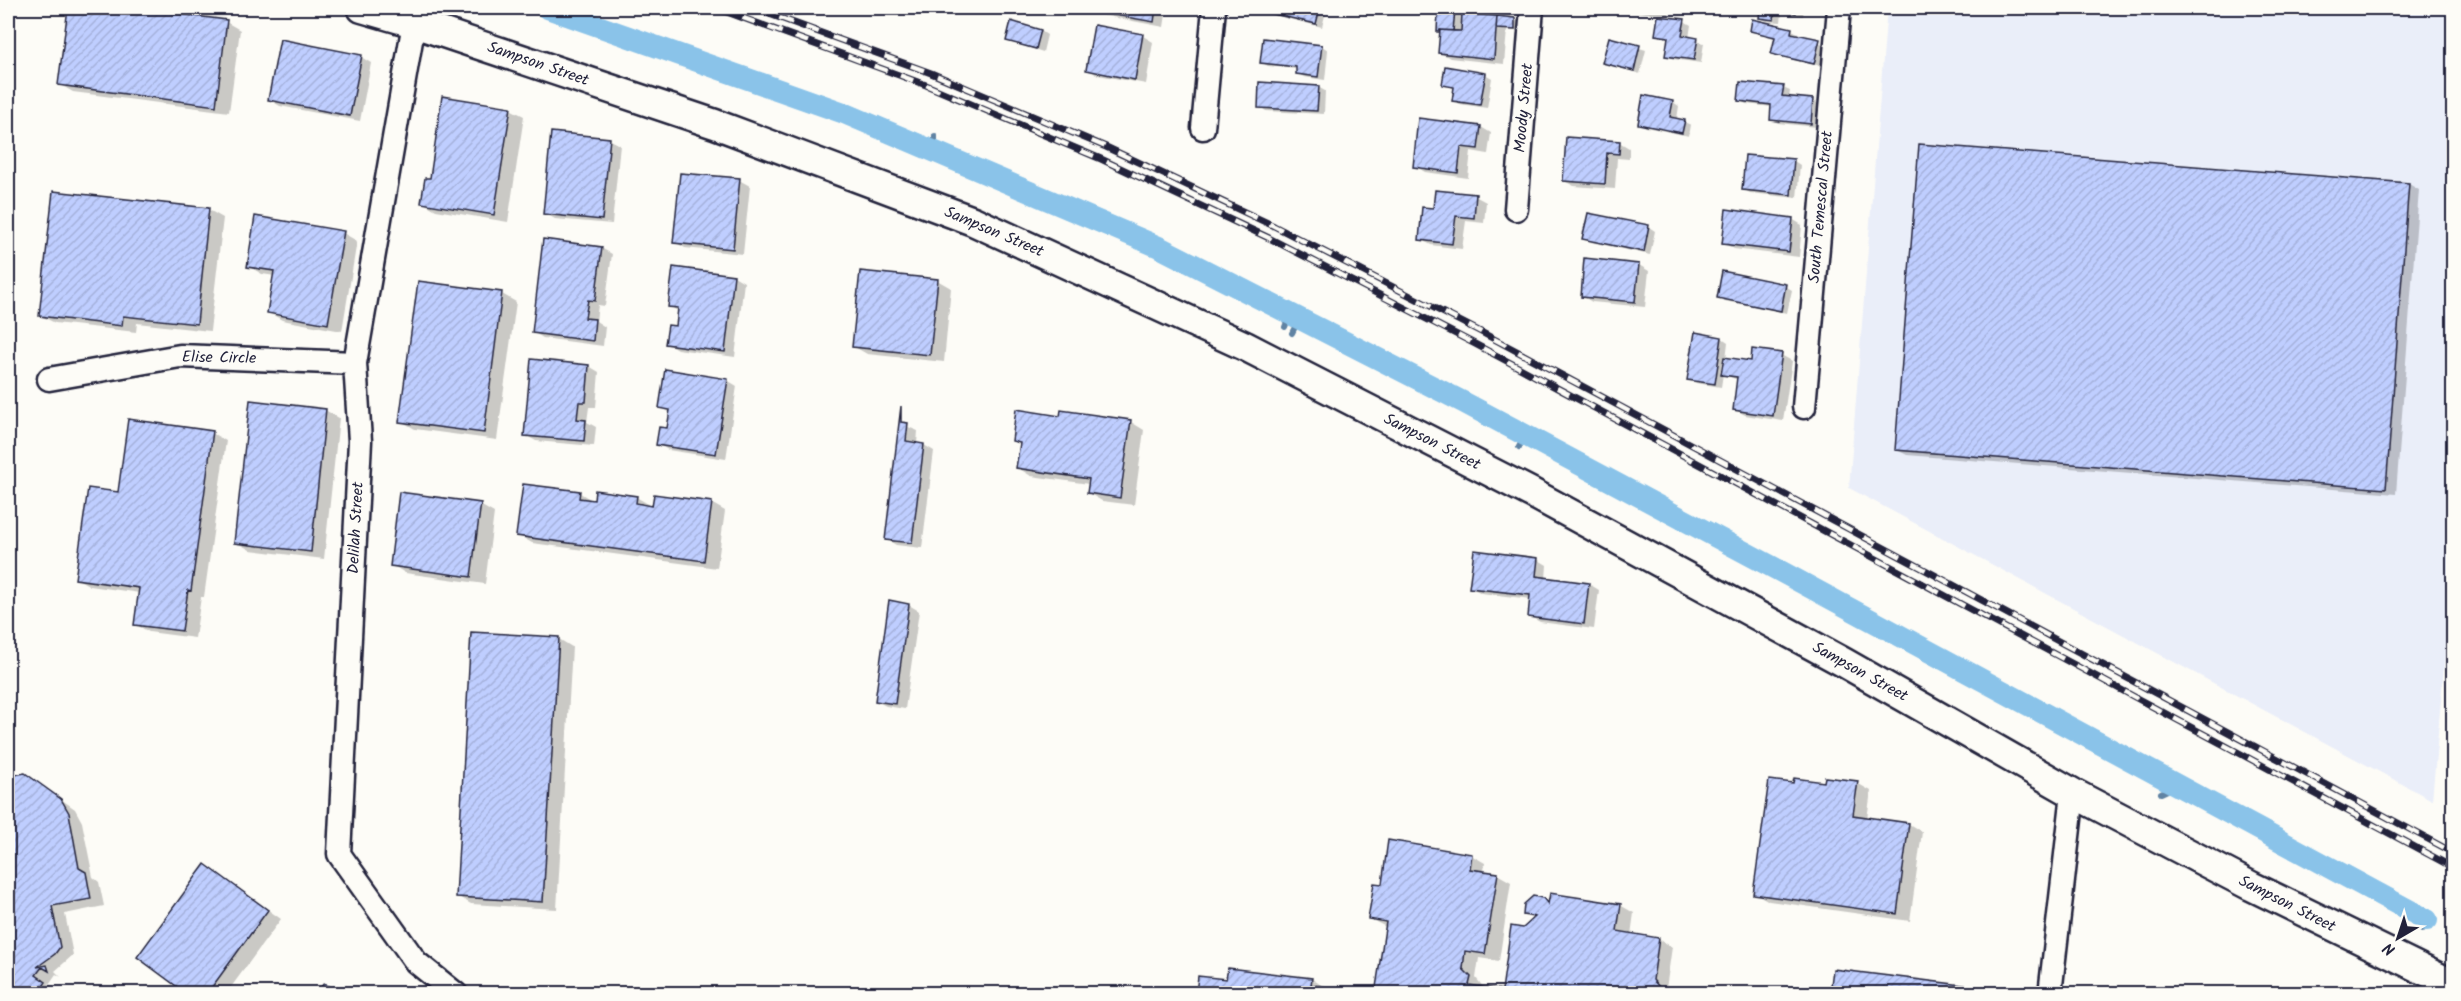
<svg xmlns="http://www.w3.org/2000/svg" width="2461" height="1001" font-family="Kalam,sans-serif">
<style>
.built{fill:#eaeef9}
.shadow{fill:#0003}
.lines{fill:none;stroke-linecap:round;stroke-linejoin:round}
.stream{stroke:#6083a3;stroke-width:6}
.canal{stroke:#8ac3e9;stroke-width:22}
.building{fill:url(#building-hatch);stroke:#22223b;stroke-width:1.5}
.minor-casing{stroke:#22223b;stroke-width:27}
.tertiary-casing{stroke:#22223b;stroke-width:33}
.minor{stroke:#fdfcf7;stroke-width:22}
.tertiary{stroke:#fdfcf7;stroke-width:28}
.rail-casing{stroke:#22223b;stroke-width:7}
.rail{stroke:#fdfcf7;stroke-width:4.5;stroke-dasharray:14;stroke-linecap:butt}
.labels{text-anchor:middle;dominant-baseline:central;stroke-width:5;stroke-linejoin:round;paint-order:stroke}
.street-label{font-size:16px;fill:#22223b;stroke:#fdfcf7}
</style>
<defs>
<pattern id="building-hatch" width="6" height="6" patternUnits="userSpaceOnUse" patternTransform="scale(1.5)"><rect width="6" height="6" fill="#bfceff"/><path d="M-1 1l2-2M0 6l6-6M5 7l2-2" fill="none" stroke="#a4b1db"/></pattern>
</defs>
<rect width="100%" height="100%" fill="#fdfcf7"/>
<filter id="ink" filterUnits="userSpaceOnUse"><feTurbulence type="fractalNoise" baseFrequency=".0167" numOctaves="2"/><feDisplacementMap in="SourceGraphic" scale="12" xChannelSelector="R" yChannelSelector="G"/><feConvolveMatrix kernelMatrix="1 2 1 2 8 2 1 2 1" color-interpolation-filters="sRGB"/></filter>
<g filter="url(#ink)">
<path class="built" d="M1887 8H2453L2454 555 2432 800 1849 488Z"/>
<path class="shadow" d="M8 8H10L8 34Z
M69 8H180L187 12V16L226 22 240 30 229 112 73 92 59 84Z
M1000 8H1032L1031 11Z
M1078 8H1167L1164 27 1086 12Z
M1264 8H1327L1322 27 1270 14 1263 10Z
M1384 8H1421L1420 14 1389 10Z
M1430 8H1462V15L1518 21 1517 31 1507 30 1504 64 1450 58 1439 52V12Z
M1620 8H1670L1669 15 1626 11Z
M1761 8H1804L1803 16 1782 13 1781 22 1767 21 1760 17Z
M1684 21 1691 25 1689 38 1704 43 1701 63 1673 59 1667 55 1669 39 1657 34Z
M1753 21 1792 30 1798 33V36L1826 45 1821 66 1780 57 1773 53 1777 39 1751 31Z
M1095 27 1143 36 1153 42 1146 84 1098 75 1088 70Z
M1041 31 1047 35 1043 52 1007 40Z
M1610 39 1646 50 1640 74 1604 63Z
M1322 46 1328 50 1325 80 1304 77 1297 73V69L1268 66 1261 62Z
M361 57 371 63 360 121 280 106 270 100Z
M1485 74 1492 78 1487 108 1460 104 1453 100 1455 89 1444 84Z
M1318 87 1325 91 1324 114 1266 111 1260 107Z
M1783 88 1790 91 1789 98 1813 101 1820 104 1817 127 1778 123 1771 119 1772 107 1746 104 1740 100Z
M1673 102 1679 106 1677 119 1691 125 1689 136 1646 127 1639 123Z
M510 109 524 116 508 222 436 210 422 202 431 180Z
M1481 127 1491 133 1488 154 1471 151 1468 178 1425 172 1415 166Z
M609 139 620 145 612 224 555 219 544 213Z
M1619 142 1629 148V159L1617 158 1615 189 1574 186 1564 181Z
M1794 161 1800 165 1797 198 1750 193 1743 189Z
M739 180 750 186 743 254 685 248 675 242Z
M2409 184 2419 190 2396 494 1907 455 1897 450Z
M55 192 209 210 223 218 210 331 137 323 136 332 55 323 41 316Z
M1475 196 1486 202 1484 223 1466 221 1462 249 1431 245 1420 239 1435 209Z
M1792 219 1802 225 1799 257 1734 249 1724 243Z
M1649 227 1655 231 1650 255 1591 242 1584 239Z
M343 233 357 241 342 331 282 320 268 312 275 276 262 274 248 266Z
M601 248 612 254 605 306 598 305 596 321 605 327 603 346 543 338 533 332Z
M1639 265 1649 271 1645 307 1592 302 1582 296Z
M734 276 744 282 735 357 677 349 667 343 677 328 679 312 670 306Z
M937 280 951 288 944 362 867 354 853 346Z
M419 282 502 294 516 302 497 440 415 429 401 421Z
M1785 286 1792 290 1787 313 1725 301 1718 297Z
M1722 338 1728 342 1726 359 1752 363 1781 355 1792 361 1783 421 1745 415 1734 409 1738 380 1723 374 1721 387 1696 383 1689 379Z
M589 366 599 372 596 407H589L587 422 596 427 594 446 536 441 525 435Z
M727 380 737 386 726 459 668 450 658 444 668 429 671 413 660 407Z
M325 410 339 418 324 559 250 550 236 542Z
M1061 417 1131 422 1144 430 1134 505 1102 501 1088 493 1089 484 1031 476 1018 468 1021 445 1013 441Z
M901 424 918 431 917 444 924 445 934 451 922 548 896 545 886 539Z
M212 433 226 441 204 597H201L195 638 149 632 135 624 140 593 90 586 76 578 119 494Z
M580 493 595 502 636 497 650 505V507L711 503 725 511 717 568 532 543 518 535Z
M480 505 494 513 485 584 405 573 392 565Z
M1537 559 1547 565 1546 579 1589 584 1599 590 1594 629 1540 622 1529 616 1531 599 1481 593 1471 587Z
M890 602 909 605 919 611 905 709 886 706 876 701Z
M559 639 572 647 557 909 471 904 457 896Z
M25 774 75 809 82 822 93 877 99 882 104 906 65 914 73 955 55 971 61 977 56 974 49 984 59 991 57 994H8V778Z
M1857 783 1871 791 1867 819 1909 824 1922 832 1910 921 1769 901 1755 893 1794 785Z
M1471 855 1485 863 1484 872 1497 874 1511 882 1499 961 1479 958 1476 978 1484 988 1503 992 1524 930 1534 920 1525 915 1542 900 1550 904 1620 905 1634 913 1631 935 1659 939 1672 947 1666 989 1671 994H1376L1386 927 1370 919 1383 886Z
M206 866 281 919 226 994H189Z
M1312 979 1326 988 1342 990 1348 994H1198L1228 981Z
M1795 991 1815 994H1794Z"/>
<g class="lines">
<path class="stream" d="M935 136V152
M1285 327 1290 314
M1292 333 1299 319
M1519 447 1525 436
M2161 793 2178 785
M2422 930 2425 919"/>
<path class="canal" d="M547 8 844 113 1159 247 1463 402 1780 571 2427 920"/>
</g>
<path class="building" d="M68 8H173L172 13 227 20 216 106 58 85Z
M1075 8H1156L1154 22Z
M1262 8H1320L1316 24 1261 11Z
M1428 8H1457L1455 10 1453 31 1440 30 1439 32H1437L1438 9Z
M1760 8H1797L1796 13 1775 11 1774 20 1759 18Z
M1462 14 1497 16 1494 59 1438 53 1440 30 1461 31Z
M1497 16 1515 18V30L1496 29Z
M1658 16 1685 19 1682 35 1698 38 1694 60 1665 56 1668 37 1655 35Z
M1752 19 1792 28 1791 33 1820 39 1814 64 1771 54 1775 37 1750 31Z
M1011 21 1041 30 1036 49 1006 41Z
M1094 25 1143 34 1135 80 1086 70Z
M1609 37 1640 45 1634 71 1602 63Z
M1263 38 1322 45 1318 77 1296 74V67L1260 63Z
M280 39 362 55 350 116 268 100Z
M1445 66 1486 73 1480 105 1452 101 1454 87 1442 85Z
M1259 82 1319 86 1317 111 1258 108Z
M1740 82 1784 86 1782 96 1813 99 1811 124 1770 120 1771 105 1738 101Z
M1643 95 1673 101 1670 117 1685 120 1682 133 1638 124Z
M442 96 511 107 494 215 421 203 425 178H430Z
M1418 118 1481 126 1478 149 1461 147 1458 173 1413 167Z
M551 132 610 138 602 220 543 214Z
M1566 137 1620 141 1619 154 1607 153 1605 184 1563 181Z
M1919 144 2409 183 2386 489 1895 450Z
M1745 155 1794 159 1791 195 1742 190Z
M680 173 740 178 733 249 673 243Z
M1435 190 1476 194 1474 218 1456 216 1452 244 1419 240 1422 207 1433 208Z
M53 191 209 208 197 324 123 316 122 326 39 316Z
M1726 209 1793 218 1789 252 1722 244Z
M1588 213 1649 225 1644 252 1582 239Z
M255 216 344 231 328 324 267 313 274 271 247 267Z
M543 239 602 247 595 301 588 300 585 318 595 319 593 341 532 333Z
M1584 258 1639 264 1635 302 1581 297Z
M673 267 734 275 725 352 665 344 668 325 676 326 678 308 668 307Z
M860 271 938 279 930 355 852 347Z
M1722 271 1786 284 1781 311 1717 298Z
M418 281 502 292 484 433 399 422Z
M1695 332 1722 337 1715 384 1687 380Z
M1752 349 1782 353 1773 416 1733 410 1737 377 1721 375 1724 357 1751 361Z
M531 359 589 365 586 402H579L577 419 586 420 584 441 524 436Z
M665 369 728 379 716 454 656 445 659 427 667 428 670 410 659 408Z
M250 400 326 409 311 552 234 543Z
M901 406V422L908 423 906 441 924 444 912 543 885 540Z
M1016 409 1060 416 1061 410 1131 420 1120 498 1087 493 1089 479 1016 468 1020 443 1012 441Z
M128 419 213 431 191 591 188 590 182 631 134 625 139 588 75 579 88 488 118 492Z
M523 484 580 491 579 498 594 500 595 490 637 496 636 503 652 506 654 494 712 502 704 561 516 536Z
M399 492 481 503 471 577 390 566Z
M1474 550 1538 558 1536 576 1589 583 1584 624 1528 617 1530 595 1469 588Z
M889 600 909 604 895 704 875 701Z
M471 632 559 637 543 902 456 897Z
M25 773 61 799 69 813 79 868 86 872 91 899 52 906 60 947 55 954 37 967 47 965 49 971 42 967 36 975 46 982 38 994H8V776Z
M1825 777 1858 781 1853 815 1909 823 1897 914 1753 894 1769 780 1793 783 1794 778 1824 782Z
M1388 840 1472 854 1470 869 1498 873 1485 954 1465 951 1463 969 1471 977 1469 985 1502 990 1511 926 1523 928 1535 917 1523 915 1524 904 1533 896 1543 898 1548 904 1550 893 1621 904 1617 931 1659 938 1653 980 1660 988 1659 994H1375L1386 922 1368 919 1374 883 1382 884Z
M205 864 268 910 207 994H187L137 957Z
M1228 968 1312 978 1311 985 1343 989 1342 994H1196L1198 976 1226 979Z
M1833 969 1986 988 1985 994H1830Z
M324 983 339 994H316Z"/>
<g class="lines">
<g class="minor-casing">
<path id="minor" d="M414 23 355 363 360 441 339 854 416 962 456 994
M1203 128 1214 8
M1516 209 1532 8
M49 379 180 356 355 363
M1804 407 1839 8
M2050 994 2073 793"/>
</g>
<g class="tertiary-casing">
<path id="tertiary" d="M362 8 414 23 715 124 973 221 1245 346 1532 493 1843 662 2073 793 2251 886 2454 985"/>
</g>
<use href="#minor" class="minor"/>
<use href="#tertiary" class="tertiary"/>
<g class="rail-casing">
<path id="rail" d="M716 8 926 85 1101 159 1269 238 1475 344 2454 868
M753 8 931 73 1106 147 1274 226 1481 332 2454 853"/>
</g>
<use href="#rail" class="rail"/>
</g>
</g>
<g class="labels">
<g class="street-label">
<text transform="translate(538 64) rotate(19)">Sampson Street</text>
<text transform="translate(1524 108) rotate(-85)">Moody Street</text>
<text transform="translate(1821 207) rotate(-85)">South Temescal Street</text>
<text transform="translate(994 232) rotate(23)">Sampson Street</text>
<text transform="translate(219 358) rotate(1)">Elise Circle</text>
<text transform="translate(1432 442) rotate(27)">Sampson Street</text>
<text transform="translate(356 528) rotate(-87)">Delilah Street</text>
<text transform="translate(1860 672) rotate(29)">Sampson Street</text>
<text transform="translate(2287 904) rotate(27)">Sampson Street</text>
</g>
</g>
<rect width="2461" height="1001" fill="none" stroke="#fdfcf7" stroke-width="30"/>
<rect x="15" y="15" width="2431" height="971" fill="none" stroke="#22223b" stroke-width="2" filter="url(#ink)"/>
<g transform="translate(2398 938) rotate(219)" stroke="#fdfcf7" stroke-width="4.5" paint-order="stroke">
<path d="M0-4.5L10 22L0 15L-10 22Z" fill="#22223b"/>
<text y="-9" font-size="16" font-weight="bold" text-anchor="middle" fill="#22223b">N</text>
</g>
</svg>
